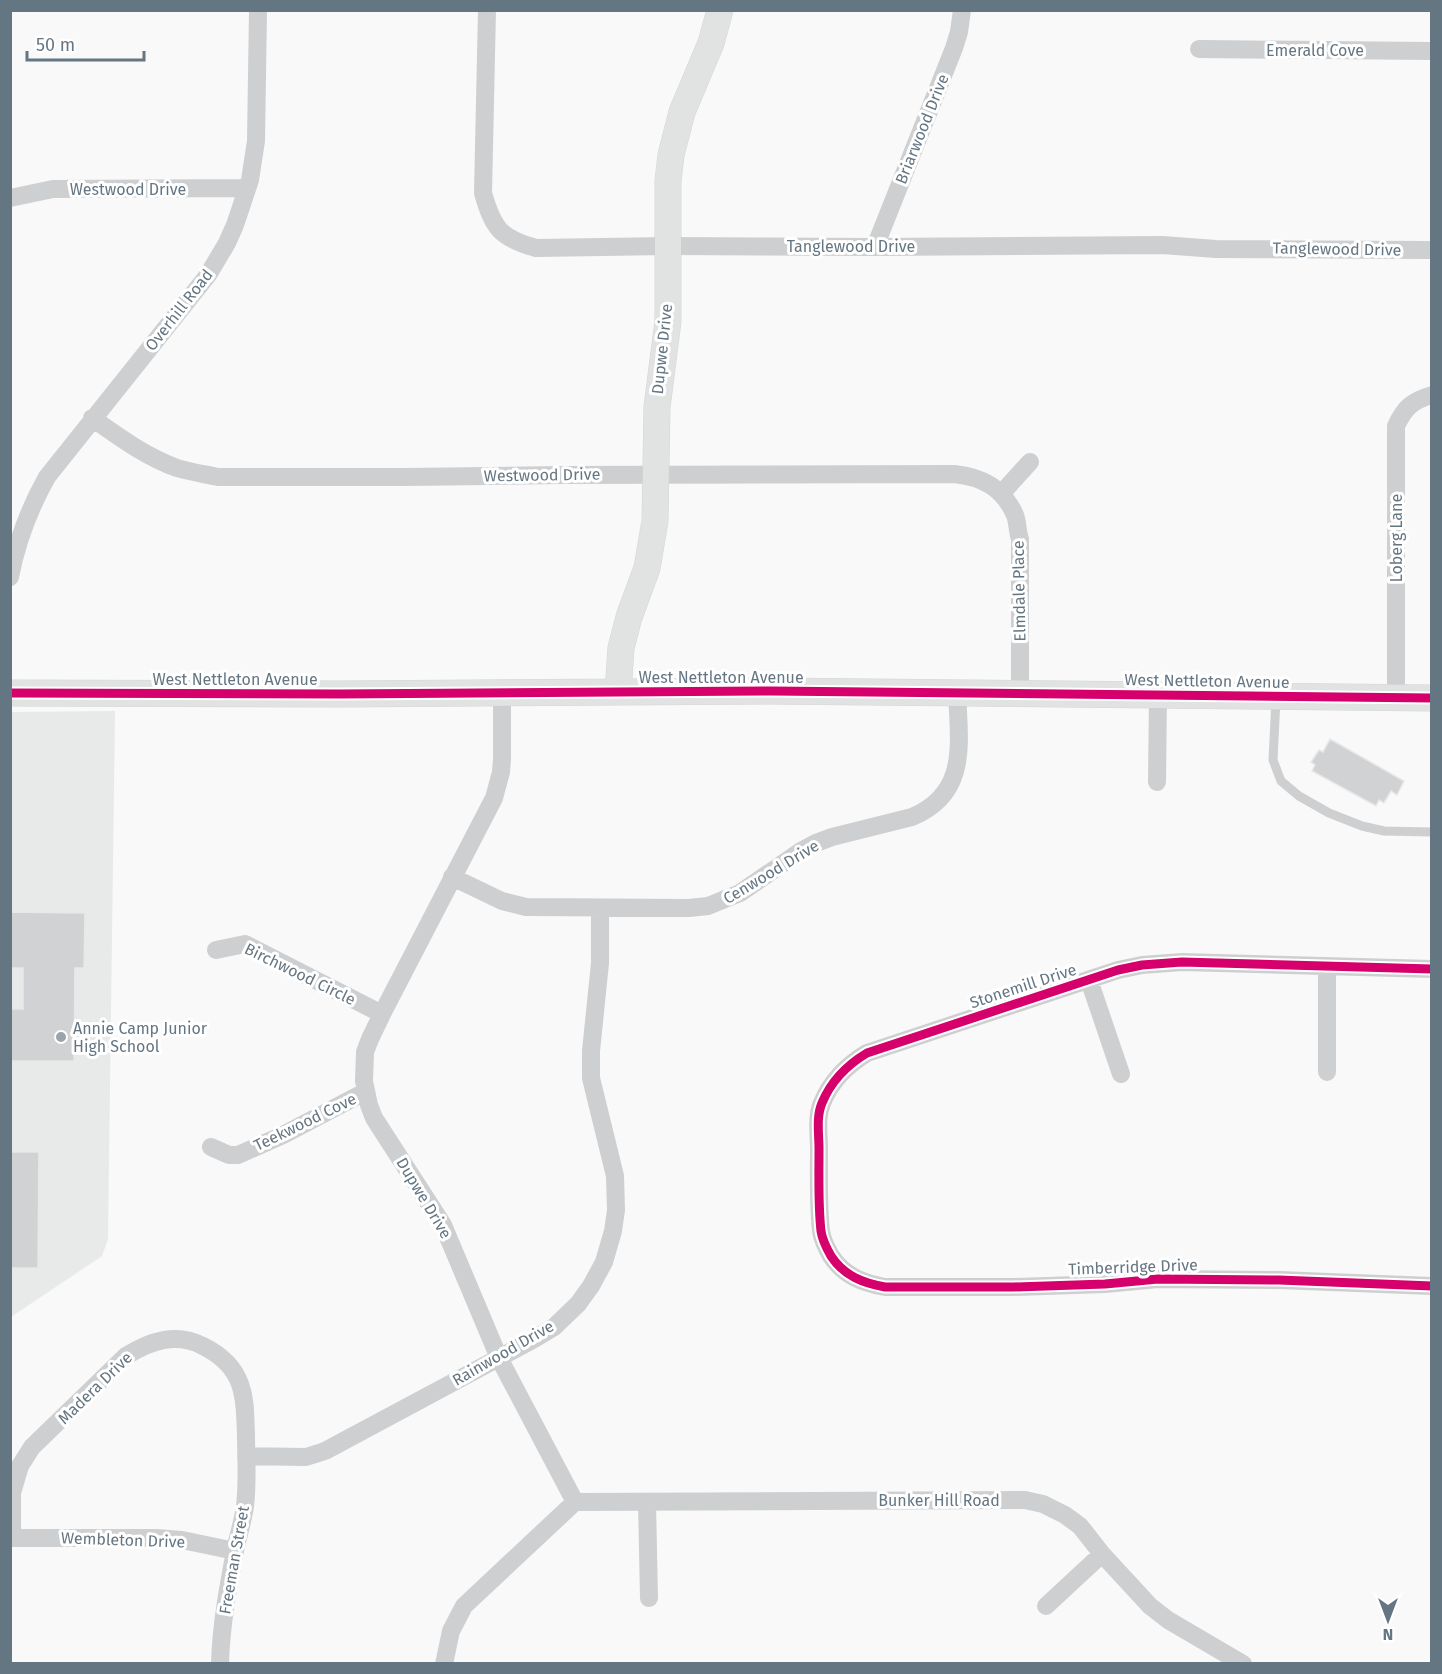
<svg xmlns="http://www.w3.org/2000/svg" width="1442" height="1674" font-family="'Fira Sans',sans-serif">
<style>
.built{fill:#e8e9e9}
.building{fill:#d0d2d3;stroke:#e8e8e8;stroke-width:1.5}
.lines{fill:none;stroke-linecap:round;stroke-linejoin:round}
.secondary-casing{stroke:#d5d6d7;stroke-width:27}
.lane{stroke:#cecfd0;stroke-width:9}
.street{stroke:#cecfd0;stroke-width:18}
.secondary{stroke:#e1e2e2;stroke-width:26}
.cycleway-casing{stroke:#fff;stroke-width:13}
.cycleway{stroke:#d6006c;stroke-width:9}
.poi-dot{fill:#99a4ac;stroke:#fff;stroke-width:2}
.labels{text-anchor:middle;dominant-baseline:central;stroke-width:6;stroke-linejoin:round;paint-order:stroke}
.street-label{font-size:16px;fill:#657683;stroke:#fff}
.poi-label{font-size:16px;fill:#657683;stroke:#fff;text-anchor:start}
</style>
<rect width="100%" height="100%" fill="#f9f9f9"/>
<path class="built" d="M115 711 108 1239 102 1256 11 1317V712Z"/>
<path class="building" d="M1330 739 1404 781 1397 795 1391 791 1384 803 1379 800 1376 806 1312 771 1315 765 1311 762 1319 750 1323 752Z
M10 912 85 913 84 968H75L74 1061H10V1009H23V968H10Z
M10 1152H39L38 1268H10Z"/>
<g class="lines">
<g class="secondary-casing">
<path id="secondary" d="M618 692 621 648 629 617 647 568 655 521 657 407 668 321V181L671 155 682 112 711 43 720 10
M10 693 341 694 771 691 1432 698"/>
</g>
<path class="lane" d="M1276 699 1273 760 1281 781 1299 796 1329 813 1362 826 1384 831 1432 832"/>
<path class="street" d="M487 10 483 193C493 228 500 238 536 248L668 246 875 247 1162 245 1216 249 1432 250
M1199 49 1432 51
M10 198 53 189 246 188
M875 247 954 48 959 32 962 10
M92 418C119 437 146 457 177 468 190 472 204 474 218 477H404L562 475 954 474C983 477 1003 488 1015 515 1018 523 1017 531 1020 539V693
M1001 494 1030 462
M10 577C17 541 29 509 47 477L208 275 227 243 235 225 250 180 256 141 258 10
M502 692V759L501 772 494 798 382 1014 370 1039 365 1052 364 1081 369 1105 374 1118 443 1225 499 1358 575 1502
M1396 699V426C1405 407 1412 401 1432 395
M1157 782 1158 696
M452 877 502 901 526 907 689 908 708 906 740 893 801 851 816 843 832 837 912 817C969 793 959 743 957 692
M216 950 245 944 382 1014
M1327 966V1072
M1432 969 1182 962 1142 965 1118 970 867 1053C847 1065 831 1081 822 1103 816 1117 819 1134 819 1149 819 1176 818 1204 821 1231 822 1239 827 1249 831 1256 844 1276 863 1283 885 1287H1014L1105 1284 1158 1279 1279 1280 1432 1286
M1089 980 1121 1074
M211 1147 229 1155H238L283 1135 365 1092
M246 1456 306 1457 325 1451 534 1339 554 1327 578 1304 591 1286 604 1262 613 1231 616 1210 615 1176 591 1078V1051L600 963V908
M575 1502 1025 1500 1043 1504 1065 1515 1080 1526 1102 1554 1150 1606 1168 1620 1243 1664
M647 1502 649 1598
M10 1538H156L182 1540 235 1551
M12 1538V1493L20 1466 32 1447 126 1356C150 1341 176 1332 203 1346 219 1354 234 1367 240 1384 246 1400 245 1417 246 1434 246 1458 248 1482 245 1506 243 1521 238 1536 235 1551 228 1588 221 1625 220 1664
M1046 1606 1102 1554
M444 1664 451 1631 464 1606 575 1502"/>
<use href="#secondary" class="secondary"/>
<g class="cycleway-casing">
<path id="cycleway" d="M10 693 341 694 771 691 1432 698
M1432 969 1182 962 1142 965 1118 970 867 1053C847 1065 831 1081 822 1103 816 1117 819 1134 819 1149 819 1176 818 1204 821 1231 822 1239 827 1249 831 1256 844 1276 863 1283 885 1287H1014L1105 1284 1158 1279 1279 1280 1432 1286"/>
</g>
<use href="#cycleway" class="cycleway"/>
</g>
<circle class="poi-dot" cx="61" cy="1037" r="6"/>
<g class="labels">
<g class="street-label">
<text x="1315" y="50">Emerald Cove</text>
<text transform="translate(922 129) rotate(-68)">Briarwood Drive</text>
<text x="128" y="189">Westwood Drive</text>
<text x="851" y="246">Tanglewood Drive</text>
<text transform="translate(1337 249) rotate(1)">Tanglewood Drive</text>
<text transform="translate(179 310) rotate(-52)">Overhill Road</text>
<text transform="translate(662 349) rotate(-84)">Dupwe Drive</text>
<text transform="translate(542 475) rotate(-1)">Westwood Drive</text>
<text transform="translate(1396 538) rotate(-90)">Loberg Lane</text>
<text transform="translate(1019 591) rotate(-91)">Elmdale Place</text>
<text x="721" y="677">West Nettleton Avenue</text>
<text x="235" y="679">West Nettleton Avenue</text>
<text transform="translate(1207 681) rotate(1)">West Nettleton Avenue</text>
<text transform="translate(771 872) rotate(-31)">Cenwood Drive</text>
<text transform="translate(300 974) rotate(26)">Birchwood Circle</text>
<text transform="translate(1023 986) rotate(-18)">Stonemill Drive</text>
<text transform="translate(305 1122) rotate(-26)">Teekwood Cove</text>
<text transform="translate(424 1198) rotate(59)">Dupwe Drive</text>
<text transform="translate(1133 1267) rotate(-2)">Timberridge Drive</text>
<text transform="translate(503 1353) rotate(-30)">Rainwood Drive</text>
<text transform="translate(95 1388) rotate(-44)">Madera Drive</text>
<text x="939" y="1500">Bunker Hill Road</text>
<text transform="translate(123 1540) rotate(2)">Wembleton Drive</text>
<text transform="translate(234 1560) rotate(-80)">Freeman Street</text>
</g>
<g class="poi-label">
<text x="73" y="1028">Annie Camp Junior<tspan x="73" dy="18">High School</tspan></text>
</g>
</g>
<rect width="1442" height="1674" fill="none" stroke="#657683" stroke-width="24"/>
<g transform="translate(1388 1620) rotate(180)" stroke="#ffffff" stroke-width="4.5" paint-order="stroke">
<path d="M0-4.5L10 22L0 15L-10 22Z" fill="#657683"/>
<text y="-9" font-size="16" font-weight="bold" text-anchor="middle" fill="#657683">N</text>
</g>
<path d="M27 51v9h117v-9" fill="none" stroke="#657683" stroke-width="3"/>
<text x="36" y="51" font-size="18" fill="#657683" stroke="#ffffff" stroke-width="4.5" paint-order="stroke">50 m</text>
</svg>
